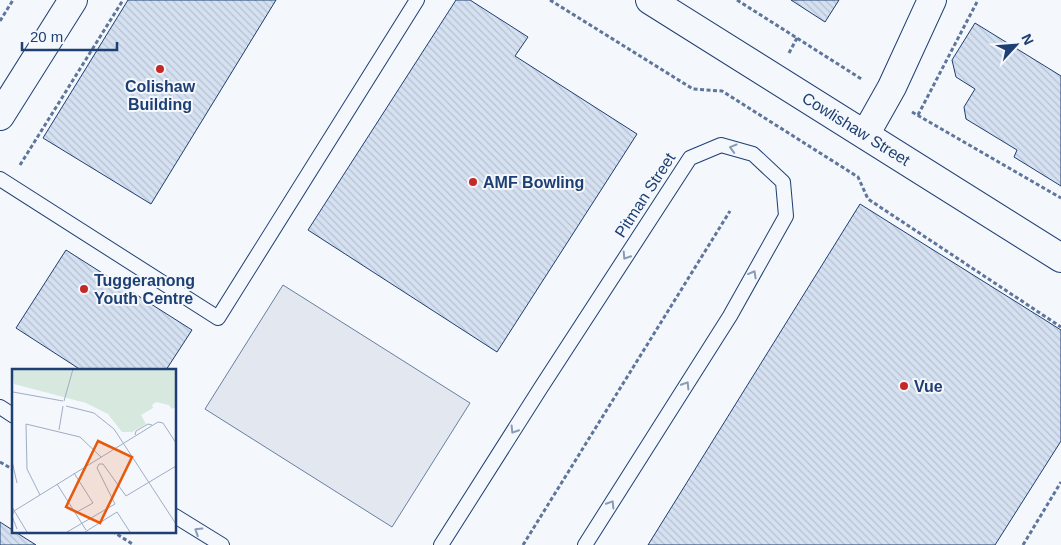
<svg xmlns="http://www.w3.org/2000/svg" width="1061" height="545" font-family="Arial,sans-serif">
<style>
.parking{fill:#e3e8f0;stroke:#687fa3}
.building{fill:url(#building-back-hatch);stroke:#1d3f73}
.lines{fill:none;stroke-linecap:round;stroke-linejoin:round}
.lane-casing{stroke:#1d3f73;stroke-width:16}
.street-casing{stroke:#1d3f73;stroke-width:30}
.path{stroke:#5e769c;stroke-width:3;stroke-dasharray:4 2.5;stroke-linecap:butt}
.lane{stroke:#f4f7fb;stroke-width:14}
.street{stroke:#f4f7fb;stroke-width:28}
.oneway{stroke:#889bb7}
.poi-dot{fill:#c62828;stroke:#f4f7fb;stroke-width:2}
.labels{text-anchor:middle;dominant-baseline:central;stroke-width:4;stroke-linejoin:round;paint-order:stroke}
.poi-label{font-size:16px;font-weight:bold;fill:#1d3f73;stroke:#f4f7fb;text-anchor:start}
.street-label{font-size:16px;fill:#1d3f73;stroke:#f4f7fb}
.inset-road{fill:none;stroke:#9eadc5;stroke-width:1}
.view{fill:#e8590c;fill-opacity:0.15;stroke:#e8590c;stroke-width:2.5}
.inset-edge{fill:none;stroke:#1d3f73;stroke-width:2.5}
</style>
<defs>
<pattern id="building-back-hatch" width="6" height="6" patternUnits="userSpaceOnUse" patternTransform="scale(1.25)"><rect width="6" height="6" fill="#d5e0f0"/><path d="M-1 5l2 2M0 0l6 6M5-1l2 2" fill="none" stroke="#b6c1d1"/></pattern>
</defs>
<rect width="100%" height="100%" fill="#f4f7fb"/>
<path class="parking" d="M283 285 470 403 392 527 205 409Z"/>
<path class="building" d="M128 0H276L151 204 43 138Z
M456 0H470L528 37 515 56 637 134 497 352 308 230Z
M791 0H839L825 22Z
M975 23 1061 76V186L1014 157 1017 150 966 119 964 107 975 89 956 77 952 60Z
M860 204 1061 330V441L995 545H648Z
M66 250 192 330 166 370H81L16 328Z
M0 522 14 531 36 545H0Z"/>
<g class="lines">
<g class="lane-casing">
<path id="lane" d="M0 179 218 318 417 0
M0 407 14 416
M175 516 222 545
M441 545 540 389 690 158 721 145 753 154 783 182 786 216 730 316 585 545"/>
</g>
<g class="street-casing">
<path id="street" d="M650 0 1061 258
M0 116 73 0
M865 135 892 87 932 0"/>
</g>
<path class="path" d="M550 0 693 89 722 91 858 177 868 199 1061 327
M737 0 863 80
M0 21 13 0
M789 53 797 38
M912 112 1061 198
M918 115 978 0
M20 165 123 0
M0 462 14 470
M112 531 134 545
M523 545 730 211
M1023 545 1061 482"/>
<use href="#lane" class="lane"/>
<use href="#street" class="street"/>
</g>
<defs><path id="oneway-chevron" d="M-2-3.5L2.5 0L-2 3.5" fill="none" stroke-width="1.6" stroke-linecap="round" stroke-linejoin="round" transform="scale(1.25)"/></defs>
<g class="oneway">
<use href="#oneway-chevron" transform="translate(733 148) rotate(-164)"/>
<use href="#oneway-chevron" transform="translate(626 256) rotate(123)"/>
<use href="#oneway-chevron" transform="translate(753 274) rotate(-61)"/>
<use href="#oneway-chevron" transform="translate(686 385) rotate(-58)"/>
<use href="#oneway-chevron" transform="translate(514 430) rotate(122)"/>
<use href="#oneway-chevron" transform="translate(611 504) rotate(-58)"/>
<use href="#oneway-chevron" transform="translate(198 531) rotate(-148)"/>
</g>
<g class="poi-dot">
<circle cx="160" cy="69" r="5"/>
<circle cx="473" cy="182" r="5"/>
<circle cx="84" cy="289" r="5"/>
<circle cx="904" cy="386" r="5"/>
</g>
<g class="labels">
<g class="poi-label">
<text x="160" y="86" text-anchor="middle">Colishaw<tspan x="160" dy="18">Building</tspan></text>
<text x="483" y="182">AMF Bowling</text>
<text x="94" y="280">Tuggeranong<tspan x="94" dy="18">Youth Centre</tspan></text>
<text x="914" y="386">Vue</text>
</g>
<g class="street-label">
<text transform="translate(856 129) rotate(32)">Cowlishaw Street</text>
<text transform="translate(645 195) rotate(-57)">Pitman Street</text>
</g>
</g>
<g transform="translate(12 369)">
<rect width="164" height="164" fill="#f4f7fb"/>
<path d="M0 0H164V38L160 40 157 36 144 33 140 36 141 39 129 46 134 55 120 63H110L96 45 74 34 2 15Z" fill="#d7e8df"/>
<path class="inset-road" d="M1 23 51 32M52 32 61 0M54 37 82 44 102 60 164 155M47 61 51 37M123 66 124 62 136 55 140 56M0 92 5 114M62 104 81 134 63 144M45 115 74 161M28 126 15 100 14 55 68 68 89 88M0 138 15 163M2 142 146 53 151 54 164 74M2 142 0 147 5 160M55 163 103 135 85 99 87 95H91L114 127 164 97M73 163 105 143 118 163"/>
<path class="view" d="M86 72 120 88 88 154 54 138Z"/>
<rect width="164" height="164" class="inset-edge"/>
</g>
<g transform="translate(1016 45) rotate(64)" stroke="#f4f7fb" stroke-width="4" paint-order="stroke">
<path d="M0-4L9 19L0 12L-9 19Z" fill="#1d3f73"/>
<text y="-8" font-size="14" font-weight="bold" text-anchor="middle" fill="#1d3f73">N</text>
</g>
<path d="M22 42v8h95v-8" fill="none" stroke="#1d3f73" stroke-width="2.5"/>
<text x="30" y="42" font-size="15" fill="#1d3f73" stroke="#f4f7fb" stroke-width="4" paint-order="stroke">20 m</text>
</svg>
